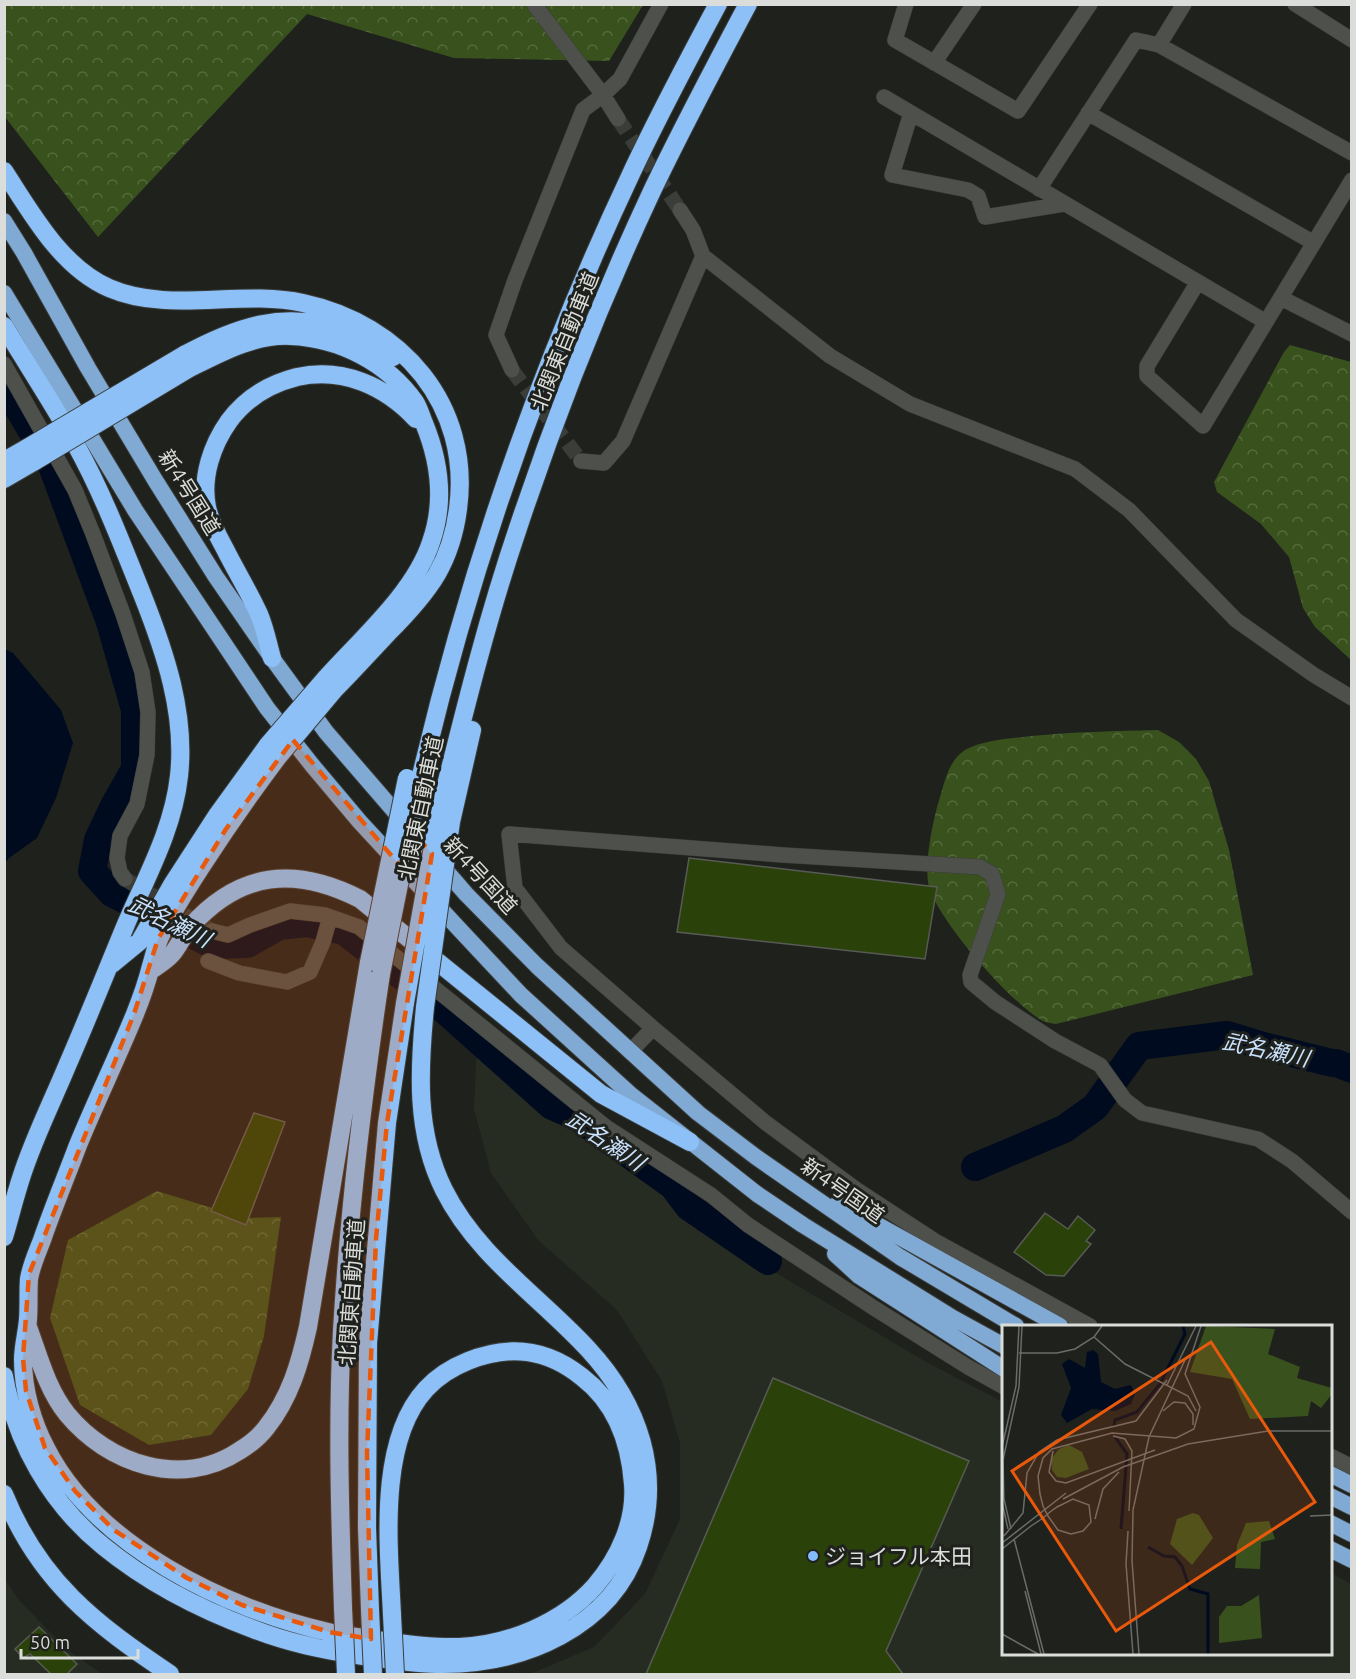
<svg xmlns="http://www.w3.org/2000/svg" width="1356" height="1679" font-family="Ubuntu,'Noto Sans JP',sans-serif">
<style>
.built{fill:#272c23}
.forest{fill:url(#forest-crowns)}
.water{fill:#000b1f}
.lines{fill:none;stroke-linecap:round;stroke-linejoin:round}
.river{stroke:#000b1f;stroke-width:28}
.building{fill:#2a420a;stroke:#585a55;stroke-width:1.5}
.minor-tunnel{stroke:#3b3d39;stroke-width:15;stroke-dasharray:15 8;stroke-linecap:butt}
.minor-casing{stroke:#3b3d3a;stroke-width:16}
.trunk-casing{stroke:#3b3d3a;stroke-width:18}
.motorway-casing{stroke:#3b3d3a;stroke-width:20}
.minor{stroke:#4d504b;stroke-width:15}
.trunk{stroke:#80aad4;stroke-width:16}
.motorway{stroke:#8dc0f7;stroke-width:18}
.motorway-bridge-casing{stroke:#3b3d3a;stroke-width:20;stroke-linecap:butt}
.motorway-bridge{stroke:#8dc0f7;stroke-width:18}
.marked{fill:#e8590c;fill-opacity:0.2;stroke:#e8590c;stroke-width:4.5;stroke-dasharray:12 8;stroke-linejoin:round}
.poi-dot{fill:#82bcfa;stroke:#1f211d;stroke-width:2}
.labels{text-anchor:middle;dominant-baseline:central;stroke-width:6;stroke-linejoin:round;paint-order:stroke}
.street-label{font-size:21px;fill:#dbddda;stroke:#1f211d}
.poi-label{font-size:21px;fill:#dbddda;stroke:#1f211d;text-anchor:start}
.water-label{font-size:22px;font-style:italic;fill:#cae2fd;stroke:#1f211d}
.inset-river{fill:none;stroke:#000b1f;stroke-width:3}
.inset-road{fill:none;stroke:#6a6c69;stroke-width:1.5}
.view{fill:#e8590c;fill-opacity:0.15;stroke:#e8590c;stroke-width:3}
.inset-edge{fill:none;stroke:#dbddda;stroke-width:3}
</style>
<defs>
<pattern id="forest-crowns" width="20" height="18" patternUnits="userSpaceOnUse" patternTransform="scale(1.5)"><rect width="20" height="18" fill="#39521d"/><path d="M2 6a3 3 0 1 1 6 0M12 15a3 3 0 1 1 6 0" fill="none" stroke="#556a3d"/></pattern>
</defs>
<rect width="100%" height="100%" fill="#1f211d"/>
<path class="built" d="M477 1049 551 1112 766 1267 928 1363 1003 1402 1004 1654H1330L1331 1573 1351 1584V1674H530L594 1647 645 1594 680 1519V1443L662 1381 617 1310 538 1240 491 1173 474 1109Z
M4 1578 18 1599 66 1649 102 1674H5Z"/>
<path class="forest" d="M5 5H643L609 61 454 58 307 14 98 237 5 117Z
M1290 345 1351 362V660L1315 627 1303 608 1289 557 1261 524 1217 492 1214 482 1284 352Z
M1158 730 1179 742 1196 759 1209 781 1229 850 1253 975 1056 1024C1052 1023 1047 1023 1043 1021 1012 1004 933 916 928 882 925 859 933 820 940 797 945 781 949 760 965 750 986 739 1008 739 1031 736 1073 732 1116 731 1158 730Z
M157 1191 245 1218 281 1217 264 1336 248 1389 211 1435 149 1445 80 1405 50 1318 68 1240Z"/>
<path class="water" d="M5 649 13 653 61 710 73 743 56 798 37 838 9 858 5 863Z"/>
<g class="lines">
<path class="river" d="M4 384 51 463 110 622 135 710V769L114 806 98 840 92 871 112 893 213 945 247 944 279 926 307 923 344 931 439 1005 552 1106 577 1117 673 1186 689 1207 768 1261
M975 1167 1064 1129 1095 1107 1139 1046 1227 1035 1263 1046 1332 1063H1336L1352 1069"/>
</g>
<path class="building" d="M689 858 937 887 925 959 677 932Z
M254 1113 285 1122 246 1225 211 1211Z
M1045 1213 1068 1229 1078 1216 1095 1230 1086 1241 1091 1244 1064 1276 1046 1275 1014 1252Z
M773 1378 969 1461 886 1651 903 1674H646Z
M39 1627 77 1664 67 1674H51L30 1654 23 1658 15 1649Z"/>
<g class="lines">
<path class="minor-tunnel" d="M618 119 680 210
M512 370 581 461
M125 879 212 931"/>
<g class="minor-casing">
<path id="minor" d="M534 4 603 95 618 119
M906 4 895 40 1018 111 1090 4
M1295 4 1352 40
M1159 45 1352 153
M934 63 974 4
M884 97 1266 322
M911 113 892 175 968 190 978 196 985 217 1064 204
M1088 113 1314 243
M1039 189 1136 40 1159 45 1184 4
M680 210 693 230 703 256 830 356 910 404 1075 469 1129 510 1236 620 1314 675 1352 698
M1198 282 1147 366V376L1203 426 1352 180
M1281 298 1352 334
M4 364 75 490 93 534 123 614 142 672 148 712 147 755 137 804 120 836 117 858 120 872 125 879
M512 370 496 335 515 280 583 110 603 95 620 79 661 4
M581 461 604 463 623 441 703 256
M212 931 228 935 250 925 290 911 325 915 359 927 606 1127 711 1195 748 1225 874 1308 968 1367 1004 1387
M208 961 239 973 287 982 310 972 323 942 330 917
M630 1052 653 1028
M1090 1326 935 1241 857 1190 766 1123 653 1028 561 948 515 888 509 834 783 855 980 867 992 874 998 894 970 975 971 982 995 1002 1055 1041 1100 1065 1125 1100 1142 1113 1258 1139 1292 1161 1352 1212
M1330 1456 1352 1467"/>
</g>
<g class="trunk-casing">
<path id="trunk" d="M4 221 24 253 88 368 155 480 216 577 272 658 326 732 466 894 537 966 698 1113 756 1157 900 1257 1016 1326
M4 293 135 510 267 708 312 765 360 822 461 931 521 995 630 1094 757 1194 803 1225 953 1318 1004 1346
M838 1203 1060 1326
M835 1254 859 1276 1004 1369
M1330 1474 1352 1485
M1330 1496 1352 1507
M1330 1523 1352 1534
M1330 1549 1352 1560"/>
</g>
<g class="motorway-casing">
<path id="motorway" d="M4 171C32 214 61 267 109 288 169 314 240 289 303 303 401 324 472 405 458 509 455 532 449 553 437 574 424 596 406 615 388 633 370 652 353 671 335 689
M4 326C28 366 54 405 76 445 102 492 122 544 142 594 165 652 186 713 179 776 173 831 145 879 124 929 105 975 87 1020 67 1066 52 1102 34 1138 22 1175 15 1196 10 1217 4 1237
M184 355C236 327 285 309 344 331 361 338 377 348 393 357
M188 369C220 353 254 334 291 336 339 338 387 362 415 402 419 408 421 416 424 423 440 462 445 502 431 542 415 592 361 639 326 678
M4 461 27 448
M4 479 35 461
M272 658C268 644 265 628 259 614 249 592 236 571 225 549 218 536 210 522 207 507 201 477 212 445 229 421 246 398 269 384 297 377 343 367 385 386 416 419
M277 758C250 794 225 830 201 867 187 889 171 913 160 937 156 946 154 956 151 966 147 982 141 999 135 1014 117 1058 96 1101 78 1145 66 1177 53 1208 42 1240 37 1253 31 1266 29 1279 28 1292 29 1306 28 1319 27 1333 23 1346 23 1360 23 1389 32 1422 46 1448 95 1545 225 1609 328 1632 344 1636 361 1637 378 1640 404 1644 432 1648 459 1647 508 1645 562 1623 595 1586 619 1558 636 1521 633 1484 630 1442 616 1403 582 1377 547 1349 510 1344 468 1361 453 1367 437 1377 426 1389 377 1442 389 1548 392 1615
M420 780C469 571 540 367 631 174 658 116 688 60 718 4
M439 813C463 717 486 622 518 528 556 414 601 300 652 191 682 128 715 66 748 4
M451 822 472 730
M112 964 140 941 172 885 218 814 268 745
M150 971C157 966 166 961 172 954 179 946 183 935 190 927 240 871 295 866 360 899L601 1094 690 1142
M28 1327C39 1357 47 1389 67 1414 108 1464 181 1489 239 1451 249 1445 259 1437 266 1428 290 1398 300 1363 308 1327L369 962
M4 1376C16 1442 50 1503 103 1546 147 1582 199 1609 253 1629 286 1642 322 1650 357 1655 386 1659 414 1664 443 1664 523 1664 611 1628 638 1547 663 1474 639 1404 588 1349 539 1296 477 1256 444 1190 415 1132 419 1069 425 1007
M4 1494C39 1581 95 1624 170 1674
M343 1608C340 1515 337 1423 342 1331 349 1211 363 1093 381 974
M370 1610 367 1528 368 1343 387 1123 405 1003"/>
</g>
<use href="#minor" class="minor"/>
<use href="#trunk" class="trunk"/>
<use href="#motorway" class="motorway"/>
<g class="motorway-bridge-casing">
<path id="motorway-bridge" d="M27 448 184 355
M35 461 188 369
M268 745 326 678
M277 758 335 689
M369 962 407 778
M381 974 420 780
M405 1003 439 813
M425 1007 451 822
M343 1608 346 1674
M370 1610 373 1674
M392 1615 395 1674"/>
</g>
<use href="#motorway-bridge" class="motorway-bridge"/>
</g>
<path class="marked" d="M293 740 402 868 410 829 432 854 387 1123 376 1239 367 1453 371 1639 329 1632 242 1605 187 1578 114 1530 75 1491 45 1448 26 1391 23 1358 29 1274 134 1014 158 939 226 829Z"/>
<circle class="poi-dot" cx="813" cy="1556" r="6"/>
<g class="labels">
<g class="street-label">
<text transform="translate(564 341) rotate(-68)">北関東自動車道</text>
<text transform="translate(190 492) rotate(58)">新4号国道</text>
<text transform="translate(420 808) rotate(-78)">北関東自動車道</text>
<text transform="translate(481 875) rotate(47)">新4号国道</text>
<text transform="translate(843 1190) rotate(35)">新4号国道</text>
<text transform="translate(351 1292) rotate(-86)">北関東自動車道</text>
</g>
<g class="poi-label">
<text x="825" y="1556">ジョイフル本田</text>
</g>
<g class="water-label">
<text transform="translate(170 921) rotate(26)">武名瀬川</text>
<text transform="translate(1266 1049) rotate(12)">武名瀬川</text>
<text transform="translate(606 1140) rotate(34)">武名瀬川</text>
</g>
</g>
<g transform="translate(1002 1325)">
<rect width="330" height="330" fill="#1f211d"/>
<path d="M204 1 273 4 266 29 298 42 295 53 330 63V69L319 83 309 76 306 91 248 94 230 54 188 47ZM67 120 80 127 87 144 64 153 55 152 50 145 49 134 57 124ZM191 188 197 190 211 213 190 240 168 219 175 194ZM267 196 273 214 259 217 258 244 233 243 235 220 244 198ZM257 270 260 313 217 318V292L225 281H239Z" fill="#39521d"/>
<path d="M91 25 96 29 99 57 113 64 129 60 133 69 129 79 113 86 90 84 65 98 59 90 69 63 60 39 67 34 83 43 85 27Z" fill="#000b1f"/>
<path class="inset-river" d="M112 101 113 95 135 87 158 59 183 9 181 1M113 112 125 129 119 204M146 222 162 231 173 232 180 241 188 264 206 269V329"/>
<path class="inset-road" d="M92 12 123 39 186 71 194 86M17 28H55L73 24 92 12 100 1M165 60 194 1M161 86 172 77 183 78 191 89V100M111 111 123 114 130 126 127 186M0 122 14 61 17 1M51 126 47 147 54 156 64 158 153 125M61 174 121 142 186 119 266 106H330M0 177 6 204M308 191 330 190M93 194 101 164 117 147M9 204 2 174 1 135 17 62 20 1M126 206 124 239 131 329M2 211 21 188 25 148 37 127 55 115 134 96 165 55M12 214 42 329M0 218 64 168M0 224 29 201 41 193 48 187 55 182 71 174 87 180 89 197 81 206 69 209 56 205 46 191 41 181 38 169 36 151 41 133 50 124 110 108 174 113 192 104 198 82 183 49 199 1M23 266 39 329M0 309 36 329M137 329 130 236 131 185 147 112 183 35"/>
<path class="view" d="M209 17 313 177 114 306 10 146Z"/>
<rect width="330" height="330" class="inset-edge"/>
</g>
<rect width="1356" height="1679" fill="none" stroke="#dbddda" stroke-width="12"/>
<path d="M21 1649v9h117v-9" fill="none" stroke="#dbddda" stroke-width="3"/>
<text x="30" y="1649" font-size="18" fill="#dbddda" stroke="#1f211d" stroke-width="4.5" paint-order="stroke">50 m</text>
</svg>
